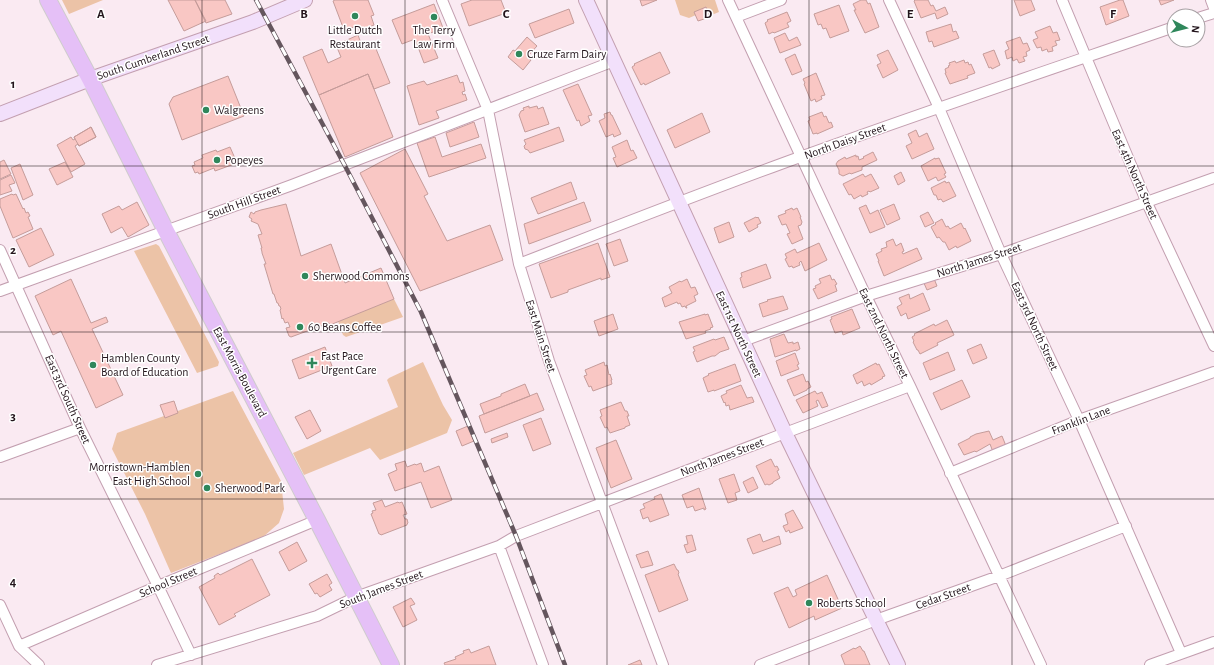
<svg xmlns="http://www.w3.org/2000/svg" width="1214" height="665" font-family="'Alegreya Sans',sans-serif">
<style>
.green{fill:#ecc3a7}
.building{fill:#f9c7c4;stroke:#c59c9a}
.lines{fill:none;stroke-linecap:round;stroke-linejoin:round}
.minor-casing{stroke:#c39fb0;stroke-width:12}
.secondary-casing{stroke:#c39fb0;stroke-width:16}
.primary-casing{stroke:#cfcccd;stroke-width:18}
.minor{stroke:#fff;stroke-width:10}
.secondary{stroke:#f2e0fb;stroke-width:14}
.primary{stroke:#e5c0f7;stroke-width:16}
.rail-casing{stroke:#65565e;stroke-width:4.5}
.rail{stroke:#fff;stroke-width:3;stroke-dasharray:9;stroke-linecap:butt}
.grid{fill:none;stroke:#23151c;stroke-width:1;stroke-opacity:0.55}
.poi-dot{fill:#2f875b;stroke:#fff;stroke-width:1.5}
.labels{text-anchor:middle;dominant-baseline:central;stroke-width:3;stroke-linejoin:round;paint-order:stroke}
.poi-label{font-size:12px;fill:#23151c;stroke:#fff;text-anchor:start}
.street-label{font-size:12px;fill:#23151c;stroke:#fff}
.grid-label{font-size:13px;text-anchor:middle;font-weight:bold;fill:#23151c;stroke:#fff;stroke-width:3;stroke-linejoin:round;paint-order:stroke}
</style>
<rect width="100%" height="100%" fill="#faeaf2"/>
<path class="green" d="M62 0H103L69 14Z
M675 0H715L719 12 709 16 696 15 689 18 680 15Z
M156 244 159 246 219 362 218 366 197 373 134 251Z
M394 299 403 317 346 337 343 335 338 321Z
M423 362 443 405 452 420 447 433 380 460 370 448 304 475 293 453 398 407 387 380 389 378Z
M233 391 281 481 284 509 279 523 263 537 171 573 145 514 112 449 117 433Z"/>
<path class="building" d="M168 0H195L206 21 184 31Z
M195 0H225L232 14 206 23Z
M335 0H368L374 15 371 16 374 25 359 31 357 26 344 30 333 1Z
M472 0H501L506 13 469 26 461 4Z
M640 0H657L642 6Z
M861 0H866L868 4 870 3 879 27 865 33 854 10H856L853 4Z
M915 0H928L931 6 933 5 936 11 945 7 948 14 937 19 935 13 921 18 914 1Z
M1014 0H1031L1035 10 1020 16Z
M1120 0H1123L1129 16 1106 25 1100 7Z
M1159 0H1174L1161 5Z
M434 4 443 28 428 34 438 58 424 63 415 39 402 44 392 20Z
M839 5 849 31 830 38 826 28 823 29 821 24 818 25 814 14Z
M706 7 710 17 698 21 694 12Z
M569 9 574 23 535 38 529 24Z
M787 12 791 21 787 23 789 27 774 33 773 32 769 34 765 23 768 21 767 20Z
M951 24 953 32 956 31 959 38 934 47 932 41 929 42 926 32Z
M1050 26 1053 33 1057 32 1060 40 1055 41 1057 45 1052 47 1053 51 1048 52 1047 49 1042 51 1041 47 1037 48 1033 40 1038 38 1035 32Z
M785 33 789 41 797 37 801 45 780 53 774 38Z
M358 35 363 49 374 44 390 83 374 89 368 74 319 95 303 57 322 49 328 63 341 57 336 45Z
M527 37 537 46 527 57 531 60 523 70 508 57 513 50 515 51Z
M1020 37 1023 44 1027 43 1030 50 1026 52 1027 56 1023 57 1025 61 1019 63 1017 59 1013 61 1012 57 1007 59 1005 51 1009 49 1006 42Z
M888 50 898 70 883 78 877 65 881 63 877 55Z
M994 50 1000 65 992 69 991 67 989 68 983 54Z
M660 52 670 73 645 85 644 83 641 85 632 67 635 65 634 64Z
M795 54 802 71 792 75 785 59Z
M964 60 965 63 968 62 969 65 971 64 975 73 967 76 968 78 950 84 945 73H946L945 69 949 67 948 66 950 65 949 63 955 61 956 63Z
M816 73 825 95 821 96 822 99 816 102 815 99 811 101 804 84 805 83 803 79Z
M368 74 393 137 345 157 319 95Z
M457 75 460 83 463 82 465 91 462 92 463 95 465 94 467 100 436 111 439 118 419 125 407 86 424 81 427 85Z
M228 76 244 116 182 140 169 104 173 97Z
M578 84 592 115 588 116 590 121 581 126 579 120 577 121 563 90Z
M529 106V108L537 106 538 109 543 107 549 124 525 132 519 115 521 111 524 110 523 108Z
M610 112 611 115H612L621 134 614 137 613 134 606 137 599 121 605 118 604 114Z
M822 112 824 117 826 116 829 123 831 122 833 127 817 134V133L813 134 808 121 810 120 809 117Z
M702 113 710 132 675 148 667 130Z
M474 122 479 137 450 147 446 133Z
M91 127 96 137 79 146 78 144 75 146 85 164 71 172 57 145 71 137 73 140 75 139 74 137Z
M91 127 96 137 79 146 74 137Z
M559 127 564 141 530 153 528 150 525 149 524 146 526 144 524 140Z
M916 130 919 137 927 133 934 149 912 159 906 146 912 143 908 134Z
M435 137 442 157 481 144 486 158 429 177 417 143Z
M627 140 631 151 633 150 637 158 617 167 613 158 616 157 612 147Z
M230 147 237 163 215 171 214 168 199 174 198 172 195 173 192 166 195 165 194 162 203 158 202 155 216 150 217 152Z
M405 149 428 194 424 196 447 241 490 225 503 260 420 291 360 173Z
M873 152 877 160 862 167V170L851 174 850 173 843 176 839 174V170L836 164 838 161 845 157 846 159 856 155V157L858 156 859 160 864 158 863 157Z
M935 158V159L939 158 946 173 944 174 946 177 938 181 936 177 928 181 921 166Z
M4 160 11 174 0 179V162Z
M65 162 73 177 57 185 49 169Z
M20 164 33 195 23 200 11 168Z
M901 172 905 181 898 185 894 176Z
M863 174 865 177 871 174 879 188 870 192 869 191 867 192 868 194 862 197 861 195 854 199 851 194 849 195 843 184Z
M11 175 15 183 9 185 12 191 0 195V180Z
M945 181 946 183 949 182 956 196 943 202 941 199 938 200 936 195H934L931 188Z
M571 182 577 199 538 214 531 198Z
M12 194 13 195 16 194 23 209 24 208 26 213 28 212 30 216 28 217 33 229 13 238 0 206V199Z
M137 202 149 225 128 237 122 227 111 233 102 214 119 206 122 210Z
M584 202 591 221 529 244 524 224Z
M286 204 301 256 331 244 345 283 381 268 394 299 330 325 329 323 291 337 289 336 286 328 290 327 288 322 285 323 283 318 282 319 280 310 281 309 280 306H279L278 303H277L274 294H273L264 264H266L262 253V252L261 248H262L258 235 262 234 258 224 251 221 252 219 249 217 251 212 254 214 255 212 261 210Z
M894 204 900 219 887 225 880 210Z
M866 205 870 214 878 210 885 227 870 233 859 208Z
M792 208 793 210 797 208 801 217H800L802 222 801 225 798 226 803 239 792 244 787 234 790 233 786 224 782 225 778 216 786 213 785 211Z
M928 212 934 223 925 227 920 216Z
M756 217 757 218 758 217 761 223 757 225 758 227 749 232 744 223Z
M942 219 946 227 948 226 950 229 961 223 964 229 965 228 971 241 957 248 956 246 949 250 945 242H943L939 237 937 238 931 227 936 224 935 223Z
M729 222 734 237 719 243 714 228Z
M41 228 54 255 29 267 16 240Z
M620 239 628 261 614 266 606 244Z
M893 239 896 246 901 243 904 251 902 252 903 254 917 248 922 259 884 276 878 261H879L876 254 882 251 881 249 887 247 886 242Z
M598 243 610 277 601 280V278L568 290V292L551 298 539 264Z
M819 243 827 260 805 271 801 261 799 263 800 265 793 268 792 266 789 267 785 259 787 258 785 254 795 249 797 253Z
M766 264 771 278 743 288 740 278 742 277 741 273Z
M830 275 832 280 834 279 837 284 835 285 837 291 818 299 813 289 816 288 815 286 821 283 819 279Z
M933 276 937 286 927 290 923 281Z
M71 279 91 323 106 317 108 322 92 329 123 395 96 408 61 331 53 335 35 296Z
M687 279 691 288 695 287 698 294 694 296 696 301 686 306 687 308H686L685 306 682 307 680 303 678 304 677 302 665 307 662 298 672 293 669 287 680 281 681 282Z
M923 293 930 310 908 319 906 313 901 316 897 307 902 304 899 298 909 294 910 299Z
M783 296 788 309 763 317 759 304 768 301 767 300Z
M852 309 860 328 843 335 842 331 835 333 830 320 832 319 831 317Z
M613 314 618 329 599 336 594 321Z
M705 314V315L708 314 713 327 710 328 711 329 705 331 706 333 686 339 679 322Z
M947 320 954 335 937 343 938 345 920 354 918 350H917L913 342 914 341 912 337 915 335 914 334 934 324 935 326Z
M784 334 788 343 793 342V344L798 342 800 349 796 351V350L775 357 770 339Z
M724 337 729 349 720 352 715 356H712L697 362 693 352 695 351 693 347 714 339 715 340Z
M981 344 987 358 973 364 967 350Z
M325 347 332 366 299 379 292 360Z
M948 352 955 370 930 380 923 363Z
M795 353 799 364 797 365 799 369 781 376 776 361Z
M604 362 605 366 607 365 609 375 610 374 612 380H611L612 384 593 391 591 386 589 387 584 376 587 375 585 370Z
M876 363 877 365 879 364 885 376 882 377 883 378 871 385 870 383 864 386 862 381 857 384 853 375Z
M735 364 741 381 714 391V390L708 392 703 378 709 375 708 374Z
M803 374 806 382 808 381 811 387 807 389V390L794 396 787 380Z
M962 380 970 397 941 410 933 393Z
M525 384 530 396 484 414 480 404 501 396V394Z
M741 385 747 398 752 397 754 402 730 410 729 405 726 406 725 402 724 403 721 396 727 393 726 391Z
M815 391 817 394 822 392 828 406 822 408 818 400 816 401 818 406 803 413 796 400Z
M537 393 544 410 485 433 479 416Z
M174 401 178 413 165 418 160 405Z
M621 402 625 411H627L629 416H627L630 425 625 427V428L610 433 607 427 605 428 600 417 602 416 600 410Z
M310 410 321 431 307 439 295 417Z
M541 418 551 444 533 451 523 425Z
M468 426 474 441 462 446 456 431Z
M989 431 993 440 1002 436 1006 446 993 452 990 444 976 452 975 451 964 455 958 444 970 438V437L976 434Z
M507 433 508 437 492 443 491 439Z
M616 440 632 479 611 488 596 448Z
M771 459 775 467 777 466 779 470 777 471 780 478 773 482V483L769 485 767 484 765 485 756 466Z
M405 461 407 467 415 464 416 465 421 463 424 472 439 466 452 500 431 508 421 482 395 491 388 474 397 470 395 464Z
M734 474 740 491 735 493 737 500 728 503 719 479Z
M753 477 758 488 748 493 743 482Z
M699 488 706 509 704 510V508L695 511 693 506 687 508 682 495Z
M661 494 669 515 650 522 648 517 643 519 640 510 645 508 643 504 655 499 654 497Z
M382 500 385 507 398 502 399 503 402 502 407 514 403 515 405 519H407L408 523 407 524V525L381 535 380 534H379L371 514 373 513 372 511 376 510 373 503Z
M793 510 803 528 790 533 789 530 786 532 783 526 788 524 785 514Z
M760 534 763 542 779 536 781 544 753 554 747 539Z
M692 535 696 550 687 553 684 545 688 544 686 536Z
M297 542 307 561 289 571 279 552Z
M648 551 653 565 641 568 636 555Z
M252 559 270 595 234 614 236 616 219 625 199 587 215 578 214 576 218 573 220 575Z
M674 564 677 570H678L679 573 678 574 688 600 659 612 645 575Z
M327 574 332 583 329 585 332 590 320 597 317 593 315 594 309 584Z
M827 575 842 608 815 620 814 616 789 628 774 593 788 587 793 597 797 595 795 590Z
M411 598 415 604 410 606 417 620 403 627 393 607Z
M489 646 496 665H445L444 663 456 659 455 657 464 653 463 651 469 649 471 653Z
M860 646 863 651H864L870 665H845L841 655 854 648 855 649Z
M640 660 642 665H628Z"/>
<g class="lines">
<g class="minor-casing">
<path id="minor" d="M442 0 488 110 519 264 549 361 663 665
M728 0 866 296 910 386 1041 665
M889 0 939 108 1001 254 1079 420 1181 653
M1062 0 1147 203 1214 346
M1211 0 1214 8
M736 17 781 0
M1198 18 1214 13
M0 250 80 428 158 586 191 655
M519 264C612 228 706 191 800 157 924 112 1049 70 1174 27
M0 291 292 185 614 61
M743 341 866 296 1001 254 1214 178
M0 457 80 428
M950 473 1079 420 1214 372
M499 546 543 665
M0 605 19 646 39 665
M19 646 158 586 317 520
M157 665 317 616 356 597 499 546 516 536 785 433 910 386
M760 665 876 620 999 576 1126 526
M1150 665 1214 642"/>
</g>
<g class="secondary-casing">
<path id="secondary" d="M586 0 785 433 898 665
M0 114 90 79 253 22 305 0"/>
</g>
<g class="primary-casing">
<path id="primary" d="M48 0 90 79 166 231 317 520 391 665"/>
</g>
<use href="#minor" class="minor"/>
<use href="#secondary" class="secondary"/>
<use href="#primary" class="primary"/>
<g class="rail-casing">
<path id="rail" d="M256 0 344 164 421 312 516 536 565 665"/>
</g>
<use href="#rail" class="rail"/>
</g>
<path class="grid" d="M202 0V665M405 0V665M607 0V665M809 0V665M1012 0V665M0 166H1214M0 332H1214M0 499H1214"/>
<g class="poi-dot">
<circle cx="355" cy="16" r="4"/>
<circle cx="434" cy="17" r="4"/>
<circle cx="519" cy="54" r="4"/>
<circle cx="206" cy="110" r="4"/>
<circle cx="217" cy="160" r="4"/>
<circle cx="305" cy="276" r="4"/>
<circle cx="300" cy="327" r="4"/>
<path d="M310 357h4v4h4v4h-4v4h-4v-4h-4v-4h4z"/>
<circle cx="93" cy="365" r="4"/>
<circle cx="198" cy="474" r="4"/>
<circle cx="207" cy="488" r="4"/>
<circle cx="809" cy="603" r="4"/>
</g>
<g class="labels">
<g class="poi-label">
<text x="355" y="30" text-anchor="middle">Little Dutch<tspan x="355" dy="14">Restaurant</tspan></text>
<text x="434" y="30" text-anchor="middle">The Terry<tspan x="434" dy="14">Law Firm</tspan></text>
<text x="527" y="54">Cruze Farm Dairy</text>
<text x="214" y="110">Walgreens</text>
<text x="225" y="160">Popeyes</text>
<text x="313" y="276">Sherwood Commons</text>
<text x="308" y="327">60 Beans Coffee</text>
<text x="321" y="356">Fast Pace<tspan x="321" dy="14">Urgent Care</tspan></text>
<text x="101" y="358">Hamblen County<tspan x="101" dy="14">Board of Education</tspan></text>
<text x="190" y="467" text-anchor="end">Morristown-Hamblen<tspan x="190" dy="14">East High School</tspan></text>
<text x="215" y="488">Sherwood Park</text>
<text x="817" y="603">Roberts School</text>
</g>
<g class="street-label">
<text transform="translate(153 57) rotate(-19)">South Cumberland Street</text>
<text transform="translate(845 141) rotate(-20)">North Daisy Street</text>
<text transform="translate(1135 174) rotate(66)">East 4th North Street</text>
<text transform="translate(244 202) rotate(-20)">South Hill Street</text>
<text transform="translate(979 260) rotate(-18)">North James Street</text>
<text transform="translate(1035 326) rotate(65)">East 3rd North Street</text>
<text transform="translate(884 333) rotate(64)">East 2nd North Street</text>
<text transform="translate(739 334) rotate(65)">East 1st North Street</text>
<text transform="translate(541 336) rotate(72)">East Main Street</text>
<text transform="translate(240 372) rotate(62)">East Morris Boulevard</text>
<text transform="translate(68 399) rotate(66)">East 3rd South Street</text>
<text transform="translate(1081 420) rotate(-21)">Franklin Lane</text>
<text transform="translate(722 457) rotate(-21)">North James Street</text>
<text transform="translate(168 582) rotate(-23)">School Street</text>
<text transform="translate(381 589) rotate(-21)">South James Street</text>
<text transform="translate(943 596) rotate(-20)">Cedar Street</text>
</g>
</g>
<g class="grid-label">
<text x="101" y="18">A</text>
<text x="304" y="18">B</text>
<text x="506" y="18">C</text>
<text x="708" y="18">D</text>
<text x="910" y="18">E</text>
<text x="1113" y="18">F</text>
<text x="13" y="88">1</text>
<text x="13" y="254">2</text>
<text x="13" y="420">3</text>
<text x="13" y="586">4</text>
</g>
<g transform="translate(1186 28) rotate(97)"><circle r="19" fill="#ffffff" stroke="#a7a1a4"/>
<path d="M0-3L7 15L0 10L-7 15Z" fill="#2f875b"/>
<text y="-6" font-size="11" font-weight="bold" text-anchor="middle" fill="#23151c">N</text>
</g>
</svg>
